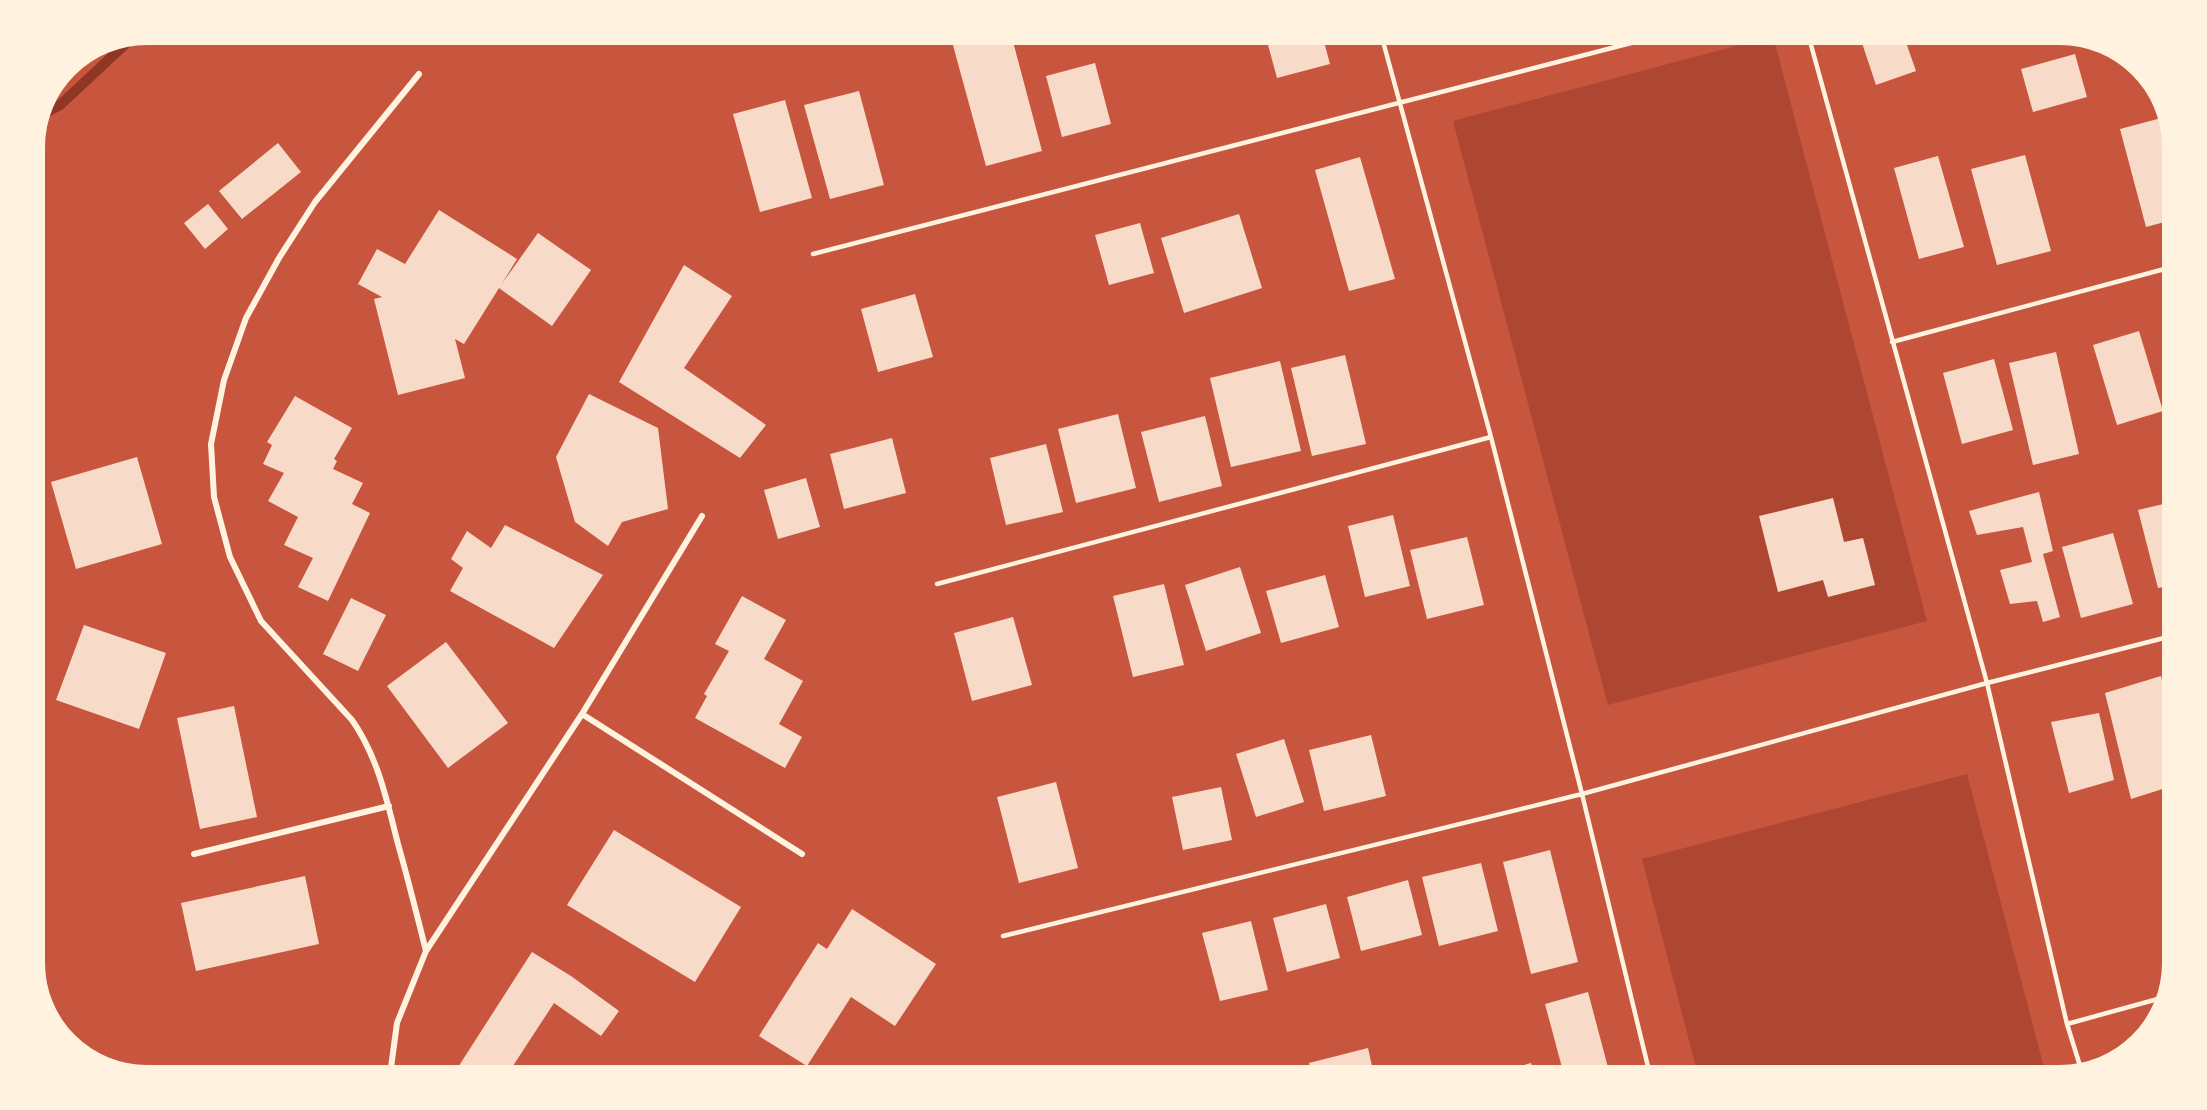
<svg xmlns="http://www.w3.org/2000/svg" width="2207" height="1110" font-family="Figtree,sans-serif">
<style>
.green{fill:#ae4732}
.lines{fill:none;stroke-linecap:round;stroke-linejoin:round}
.stream{stroke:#8f3625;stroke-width:10}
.building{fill:#f7dbc8}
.service{stroke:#fff3e0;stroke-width:4.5}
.minor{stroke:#fff3e0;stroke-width:6}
</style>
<rect width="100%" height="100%" fill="#c8553d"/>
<path class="green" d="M1773 36 1927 621 1608 705 1453 121Z
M1967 774 2046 1075H1698L1642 859Z"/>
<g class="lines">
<path class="stream" d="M47 112 60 105 133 37"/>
</g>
<path class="building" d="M964 34H1011L1042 151 986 166 951 38Z
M1265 34H1322L1330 64 1277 78Z
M1859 34H1903L1916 71 1876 85Z
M2075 54 2087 97 2033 112 2021 69Z
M1095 63 1111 124 1062 137 1046 76Z
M859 91 884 185 830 199 804 105Z
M785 100 812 198 760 212 733 114Z
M2165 117 2172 140V220L2146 227 2120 129Z
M278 143 301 172 242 219 219 191Z
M2025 155 2051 251 1997 265 1971 169Z
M1938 156 1964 247 1919 259 1894 168Z
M1360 157 1395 279 1349 291 1315 170Z
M208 204 228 229 205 249 184 223Z
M439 210 517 259 501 285 538 233 591 270 552 326 499 288 464 344 455 339 465 378 398 395 374 299 382 297 358 284 377 249 405 264Z
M1239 214 1262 288 1184 313 1161 238Z
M1140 223 1154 273 1109 285 1095 235Z
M684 265 732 296 684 368 766 425 740 458 619 382Z
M915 294 933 357 878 372 861 309Z
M2139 331 2163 411 2117 425 2093 345Z
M2056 352 2079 454 2033 465 2009 363Z
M1345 355 1366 444 1312 456 1291 368Z
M1994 359 2013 430 1962 444 1943 373Z
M1280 361 1301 451 1231 467 1210 378Z
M589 394 658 428 668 509 622 522 608 546 575 522 556 457Z
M295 396 352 428 334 459 337 461 333 469 363 483 352 504 370 513 328 601 298 587 313 558 284 545 298 517 268 501 284 473 263 464 272 445 267 442Z
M1118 414 1136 488 1076 503 1058 429Z
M1205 416 1222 486 1159 502 1141 432Z
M892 438 906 493 844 509 830 454Z
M1046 444 1063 512 1006 525 990 458Z
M137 457 162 544 76 569 51 482Z
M806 478 820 527 778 539 764 490Z
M2039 492 2053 551 2043 554 2060 617 2043 622 2037 601 2010 604 2000 570 2032 562 2023 527 1977 535 1969 511Z
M1833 498 1844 542 1863 538 1875 585 1828 597 1823 580 1778 592 1759 516Z
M2172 502V585L2158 588 2138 510Z
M1393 515 1410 586 1365 597 1348 526Z
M505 525 603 575 554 648 450 591 463 568 451 559 467 531 491 548Z
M2113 533 2133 604 2081 618 2062 547Z
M1467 537 1484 605 1427 619 1410 550Z
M1240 567 1261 633 1206 651 1185 585Z
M1325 575 1339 627 1281 643 1266 591Z
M1164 584 1184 665 1133 677 1113 596Z
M742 596 786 620 764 659 803 681 779 724 802 737 785 768 695 718 707 696 704 694 729 651 715 644Z
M351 598 386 615 358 671 323 654Z
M1013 617 1032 685 972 701 954 633Z
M84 625 166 653 139 729 56 700Z
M446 642 508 723 448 768 387 686Z
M2161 676 2172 725V786L2131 799 2105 693Z
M234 706 257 817 200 829 177 718Z
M2099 713 2114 780 2069 793 2051 722Z
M1371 735 1386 796 1324 811 1309 750Z
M1284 739 1304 802 1256 817 1236 754Z
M1056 782 1078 868 1019 883 997 797Z
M1221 787 1232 840 1183 850 1172 797Z
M614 830 741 907 695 982 567 905Z
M1550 850 1578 962 1531 974 1503 862Z
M1481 863 1498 931 1439 946 1422 877Z
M305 876 319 944 196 971 181 903Z
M1408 880 1422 935 1361 951 1347 897Z
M1326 904 1340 958 1287 972 1273 918Z
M852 909 936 964 895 1026 851 997 807 1066 759 1036 818 943 827 949Z
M1251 921 1268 990 1220 1001 1202 933Z
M532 952 571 976 619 1011 601 1036 554 1003 507 1075H453Z
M1588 992 1610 1075H1564L1545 1004Z
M1368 1048 1374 1075H1312L1309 1063Z
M1531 1063 1535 1075H1491Z"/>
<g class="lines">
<path class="service" d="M1381 34 1491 437 1582 794 1650 1075
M1808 34 1987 683 2067 1024 2081 1069
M813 254 1666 34
M1892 342 2172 267
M937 584 1491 437
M1003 936 1582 794 1987 683 2172 636
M2067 1024 2165 997"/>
<path class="minor" d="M419 74 315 202 279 258 246 318 224 380 211 444 214 497 230 557 261 621 352 720C378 757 387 801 398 844 408 879 417 915 426 951
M582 714 802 854
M194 854 389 806
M390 1075 397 1023 426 951 582 714 702 516"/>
</g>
<path d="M0 0H2207V1110H0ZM147 45H2060A102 102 0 0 1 2162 147V963A102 102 0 0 1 2060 1065H147A102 102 0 0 1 45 963V147A102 102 0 0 1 147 45Z" fill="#fff3e0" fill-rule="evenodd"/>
</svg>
